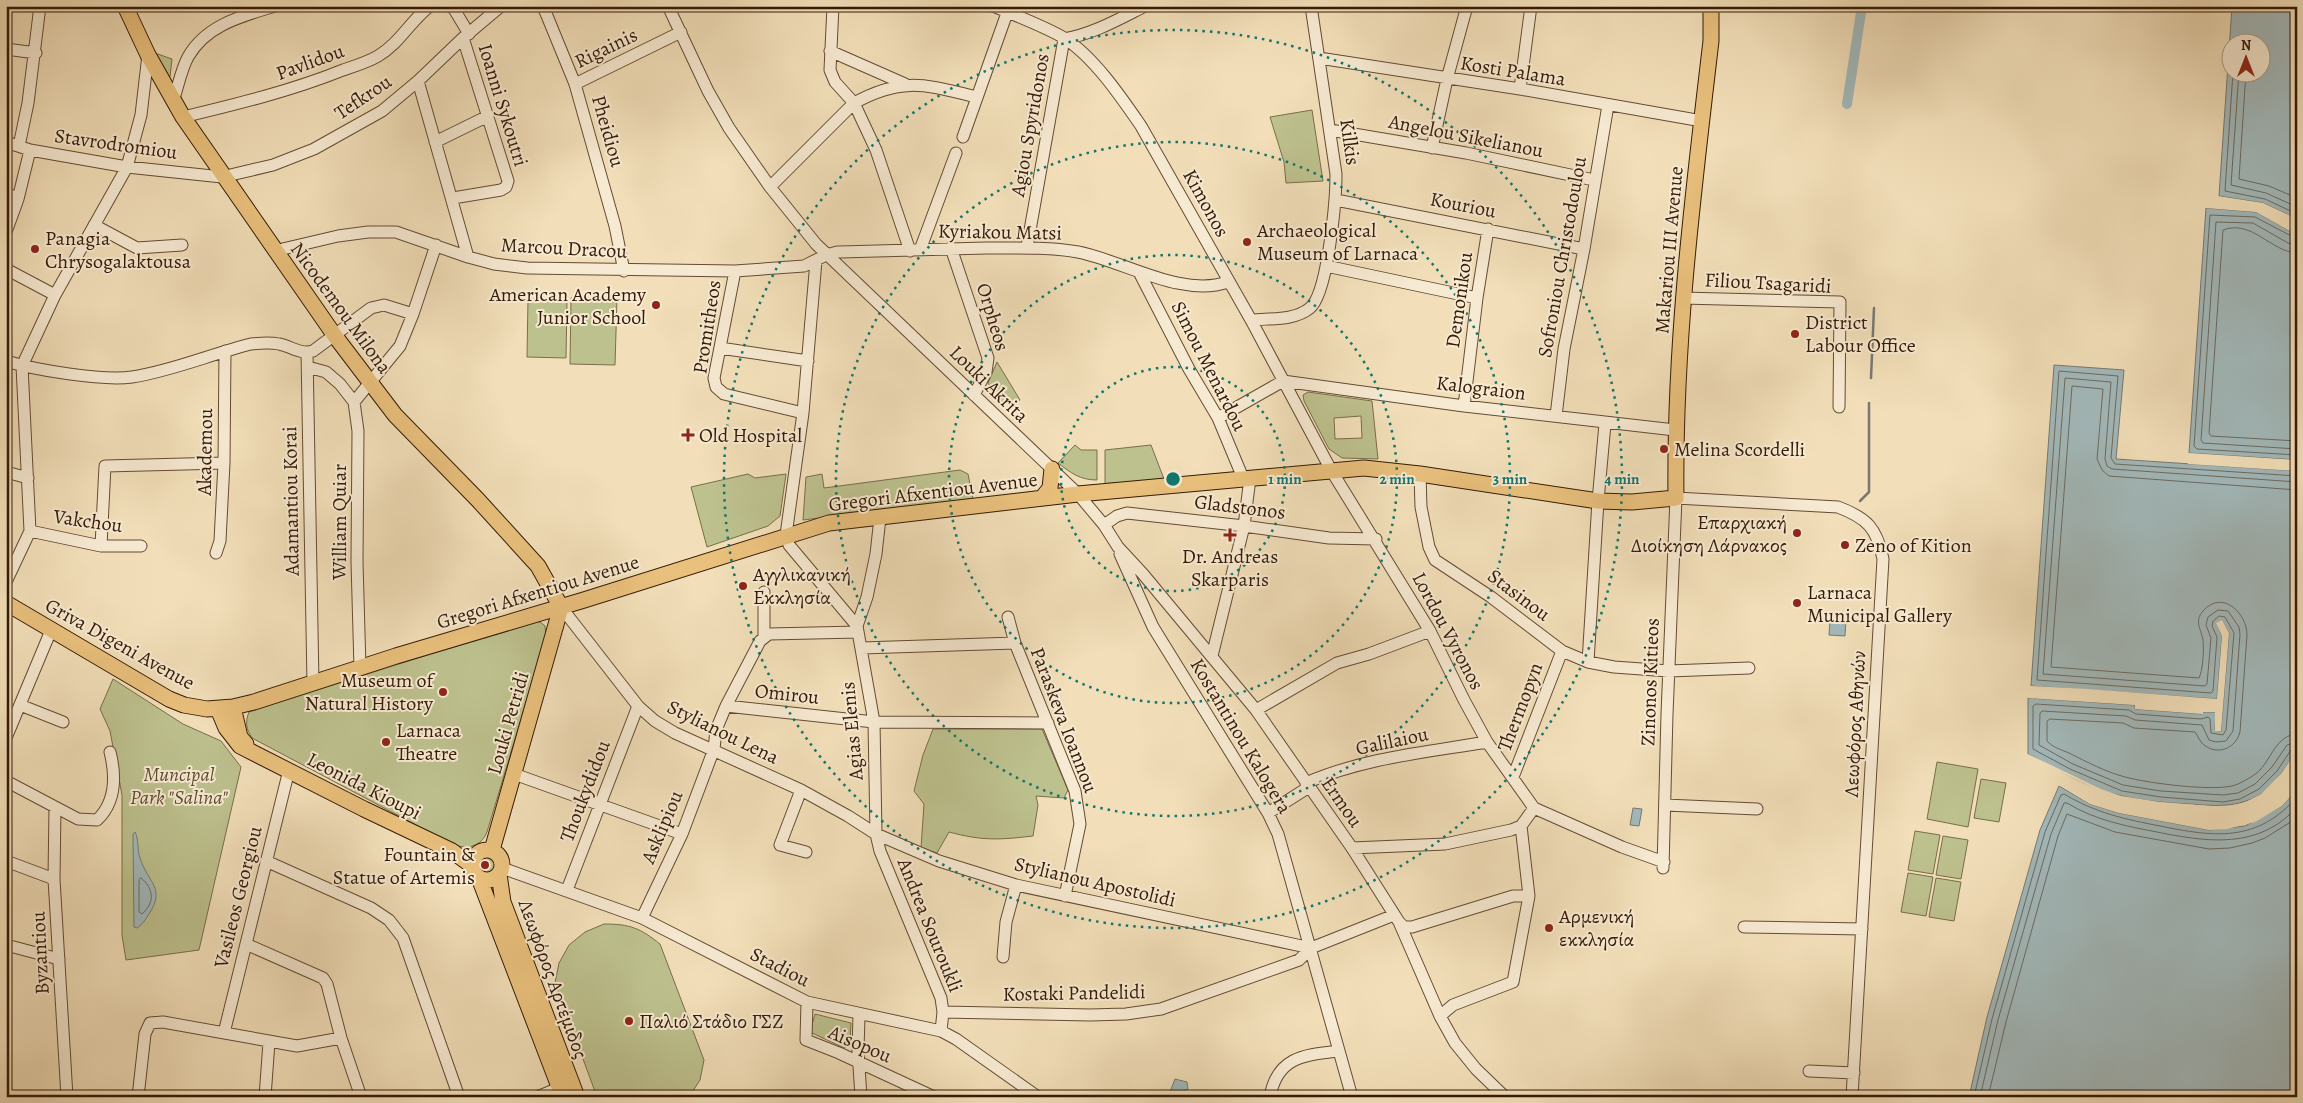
<svg xmlns="http://www.w3.org/2000/svg" width="2303" height="1103" font-family="Alegreya,serif">
<style>
.green{fill:#bdc18e;stroke:#796e4a;fill-rule:evenodd}
.water{fill:#a2b9bb;stroke:#767973;fill-rule:evenodd}
.pier{fill:#f2dfb9}
.lines{fill:none;stroke-linecap:round;stroke-linejoin:round}
.shore{stroke:#6c6a61;stroke-width:1}
.stream{stroke:#767973;stroke-width:2.5}
.canal{stroke:#a2b9bb;stroke-width:10}
.minor-casing{stroke:#644b34;stroke-width:13}
.major-casing{stroke:#351a07;stroke-width:17}
.minor{stroke:#f7ead2;stroke-width:11}
.major{stroke:#e9c07c;stroke-width:15}
.ring{fill:none;stroke:#0f766e;stroke-width:2.5;stroke-dasharray:2.5 5}
.poi-dot{fill:#8f2418;stroke:#f7ead2;stroke-width:2}
.labels{text-anchor:middle;dominant-baseline:central;stroke-width:4;stroke-linejoin:round;paint-order:stroke}
.street-label{font-size:20px;fill:#351a07;stroke:#f7ead2}
.poi-label{font-size:20px;fill:#351a07;stroke:#f7ead2;text-anchor:start}
.park-label{font-size:20px;font-style:italic;fill:#5e4c30;stroke:#f7ead2}
.centre{fill:#0f766e;stroke:#f7ead2;stroke-width:2.5}
.ring-label{font-size:15px;text-anchor:middle;font-weight:bold;fill:#0f766e;stroke:#f7ead2;stroke-width:4;stroke-linejoin:round;paint-order:stroke}
</style>
<rect width="100%" height="100%" fill="#f2dfb9"/>
<filter id="stains"><feTurbulence type="fractalNoise" baseFrequency=".004" numOctaves="4"/><feColorMatrix values="0 0 0 0 .2 0 0 0 0 .09 0 0 0 0 .02 0 0 0 .5 -.17"/></filter>
<radialGradient id="worn" r=".72"><stop offset=".6" stop-color="#630" stop-opacity="0"/><stop offset="1" stop-color="#630" stop-opacity=".3"/></radialGradient>
<path class="green" d="M152 52 172 59 170 77 163 78Z
M1312 110 1323 181 1286 183 1284 162 1270 117Z
M571 298 617 299 615 365 570 364Z
M528 299 567 301 566 358 527 357Z
M997 362 1020 400 1015 404 1000 403 988 383Z
M1308 392 1372 401 1378 459 1342 458 1329 449 1304 401 1303 395ZM1361 416 1362 438 1335 439 1334 418Z
M1075 445 1081 450H1097V480C1080 480 1071 473 1058 463Z
M1151 445 1164 479 1105 484V450Z
M960 470 968 474 973 499 803 520 806 477 822 474 824 488Z
M748 474 755 478 786 474 780 516 768 526 707 547 691 487Z
M533 621 540 622 545 626 546 636 487 832C481 847 467 850 452 844L252 738C246 729 245 722 249 712Z
M113 679 183 724 221 741 241 767 199 950 126 960 122 935V795L110 731 100 709Z
M933 729H1042L1068 790 1064 798 1036 796 1038 805 1033 836C999 840 982 841 949 832L937 853 921 848 924 804 914 791 923 755Z
M1937 762 1978 769 1968 827 1927 819Z
M1981 779 2006 783 1999 822 1974 818Z
M1915 831 1940 835 1933 874 1908 870Z
M1943 836 1968 840 1961 879 1936 875Z
M474 865a11 11 0 1 1 22 0a11 11 0 1 1-22 0Z
M1908 873 1933 877 1926 916 1901 912Z
M1936 878 1961 882 1954 921 1929 917Z
M604 924C630 924 640 928 660 944L704 1060 700 1080 689 1097H597L555 983 559 963 569 945 585 932Z
M815 1014 851 1023 850 1044 844 1048 810 1032Z"/>
<path class="water" d="M2232 6H2297V219L2263 203 2219 196ZM2230 42H2260V72H2230Z
M2206 208 2256 212 2297 235V460L2189 453Z
M2054 365 2124 370 2116 459 2297 471V750C2286 766 2277 784 2261 794 2238 808 2216 806 2190 804 2167 803 2145 801 2122 796 2089 789 2057 769 2028 754V698L2135 705V709L2202 714 2203 712H2216L2215 730 2221 731 2229 633 2222 621 2217 624 2222 636 2217 699 2031 686Z
M1830 620 1846 621 1845 636 1829 635Z
M2059 786 2090 804 2119 813 2209 830 2245 826 2282 806 2297 789V1097H1969L1987 1017 2040 830Z
M1633 808 1642 809 1639 826 1630 825Z
M135 832C139 839 137 850 140 858 148 883 166 888 149 914 146 919 142 925 137 928L134 927 133 834Z
M1175 1079 1187 1082 1188 1089 1179 1093 1176 1097H1168Z"/>
<path class="pier" d="M2217 196 2263 203 2297 219V222L2262 206 2218 198Z
M2206 206 2257 210 2297 232V235L2256 212 2206 208Z
M2189 453 2297 460V463L2189 456Z
M2188 461 2297 469V471L2188 464Z
M2222 620 2229 633 2221 731H2215V712H2203V714L2135 709V705L2028 698 2029 696 2135 703 2138 707 2200 711 2202 709 2216 710 2218 712 2219 728 2226 634 2221 624 2224 636 2218 701 2030 688 2031 686 2088 689 2217 699 2222 636 2216 623Z
M2297 750V755L2273 787 2262 796 2243 806 2224 809 2160 805 2120 798 2100 791 2026 756 2028 754 2101 789 2121 796 2160 802 2224 807 2242 804 2261 794 2281 774Z
M2060 783 2091 801 2120 811 2209 827H2227L2254 820 2281 804 2295 787 2297 786V789L2282 806 2255 822 2227 829 2209 830 2119 813 2090 804 2057 784Z"/>
<g class="lines">
<path class="shore" d="M2233 72 2225 191 2265 199 2297 214
M2239 72 2231 185 2266 193 2297 207
M2246 72 2239 179 2269 186 2297 198
M2297 239 2255 217 2210 215 2194 446 2197 449 2297 455
M2297 245 2288 243 2253 223 2216 222 2201 440 2203 443 2297 449
M2297 253C2271 252 2252 219 2223 230L2209 433 2211 436 2297 441
M2297 476 2115 464 2111 458 2118 376 2059 371 2037 680 2211 693 2213 691 2217 637 2212 626 2213 621 2219 616 2225 617 2234 633 2226 730 2223 735 2211 733 2210 719 2208 717 2201 719 2136 714 2129 710 2036 704 2033 706V749L2070 769 2122 791 2161 797 2223 802 2240 799 2259 789 2277 771 2291 750 2297 748
M2297 482 2112 469 2107 466 2105 459 2111 382 2065 378 2043 674 2205 686 2207 684 2211 638 2206 625 2208 617 2218 610 2228 611 2239 627 2240 634 2233 731 2226 741 2216 742 2209 740 2202 725 2135 720 2126 716 2042 711 2040 713 2039 745 2073 764 2123 785 2161 791 2223 795 2238 793 2255 784 2272 767 2287 745 2297 742
M2297 490 2109 476 2102 470 2097 459 2103 389 2072 386 2051 667 2199 678C2203 670 2204 650 2203 640 2201 629 2194 621 2203 611 2222 589 2247 613 2247 635L2240 732C2236 748 2218 756 2204 745 2200 742 2198 736 2195 732L2134 728 2123 723 2050 719 2047 721V741C2052 747 2062 750 2069 753 2087 762 2106 772 2125 777 2147 783 2220 793 2238 784 2246 780 2254 776 2260 770 2272 757 2277 735 2297 734
M141 878C154 888 155 903 142 914L139 912V880Z
M1974 1097 1992 1019 2045 832 2061 795 2064 794C2096 813 2124 819 2160 826 2214 837 2257 843 2297 797
M1980 1097 1998 1020 2051 834 2064 803H2067C2095 820 2125 826 2157 832 2207 842 2259 850 2297 807
M1988 1097 2006 1022 2058 836 2067 814 2115 832 2209 849 2230 848 2252 843 2265 838 2297 818"/>
<path class="stream" d="M1871 378 1874 308
M1860 501 1869 492V403"/>
<path class="canal" d="M1847 104 1862 6"/>
<g class="minor-casing">
<path id="minor" d="M450 6 454 9 469 34
M543 6 575 84 615 226 624 271
M668 6 708 91 729 128 770 187 816 244 1078 494 1104 525 1118 547 1143 574 1256 710 1352 848 1399 922 1440 1016 1455 1043 1476 1069 1505 1097
M833 6 830 70 835 82 854 103 876 150 910 251
M993 6C1014 15 1046 27 1064 38 1094 57 1121 97 1141 126L1251 320 1331 470 1430 631 1464 700 1487 742 1534 808 1622 847 1664 862
M6 49 36 53
M830 51 905 84
M1319 58 1520 89 1702 121
M418 81 468 257
M575 84 681 32
M1520 89 1531 6
M173 101C178 87 181 70 188 57 206 25 242 16 275 6
M183 117C237 104 291 91 343 70 355 66 368 62 378 56 400 43 411 20 430 6
M1330 130 1466 153 1594 180
M963 137 1007 13
M6 142 30 150 127 167 222 177 273 165 314 149 382 111 418 81 463 38 501 6
M435 142 486 117
M19 146 28 103 40 6
M1432 148 1447 79 1467 6
M770 187 854 103C903 76 926 85 977 97
M6 193 18 199
M453 198 501 190 506 187 508 181 463 38
M1336 200 1584 249
M94 225 137 248 182 245
M6 232 18 199 30 150
M1027 247 1064 39C1093 34 1119 19 1145 6
M951 248 988 358 986 372 974 395
M920 250 956 153
M274 251 338 236 368 232H396L468 257 494 264 527 268 735 271 804 266 826 255 837 252C887 251 937 249 986 248 1017 248 1048 247 1078 252 1124 261 1181 298 1228 282
M816 261 803 413 786 535 789 545 857 626
M1326 266 1477 298
M6 269 55 295
M735 271 714 378 716 387 724 394 803 413
M1139 272 1189 369 1218 418 1243 478
M1682 298 1840 302 1839 407
M1251 320C1270 318 1294 321 1310 308 1328 293 1336 199 1336 174L1311 6
M720 348 808 361
M307 353 313 683
M6 361C35 370 102 381 132 377 172 371 211 354 251 344 260 343 269 342 279 344 291 346 300 355 313 351L371 308 384 305 413 314
M308 367 326 372 340 384 354 402 358 431 357 562 360 668
M354 402 400 346 413 314 436 245
M1464 406 1477 298 1488 229
M1556 416 1564 349 1584 249 1608 105
M1218 418 1283 381 1464 406 1675 430
M6 472 28 478
M1420 474 1421 507 1429 547 1435 560 1491 597 1562 651 1588 662 1614 667 1669 671 1749 668
M880 518 876 554 867 597 857 626 874 722 876 834 880 851 941 998 943 1012 941 1031
M1104 525 1117 516 1127 513 1244 526 1329 538 1376 539
M30 531 101 546H141
M101 546 105 466 224 463
M216 553 220 541 224 463 225 351
M1120 554 1153 627 1268 813 1278 834 1352 1097
M6 582 30 531 22 366 55 295 127 167 141 115 148 55
M561 607 638 706 655 721 675 733 801 790 848 816 876 834 939 861 1016 885 1311 948
M1008 617 1015 643 1075 791 1080 824 1065 896
M764 636V592
M862 648 1015 643
M1212 656 1244 526 1250 478
M1588 662 1598 501 1605 424
M20 705 63 722
M726 706 874 722 1048 723
M1256 710 1337 663 1369 654 1430 631
M6 738 52 628
M514 774 682 834
M1513 777 1562 651
M6 781 78 819 97 820C116 802 116 776 110 752
M1306 783C1363 758 1427 752 1487 742
M801 790 780 845 806 852
M1665 805 1757 809
M55 807 54 879 67 1097
M1268 813 1309 787
M1352 848 1445 844 1511 830 1521 826
M6 861 54 879
M266 861 371 908 389 920 403 938 459 1097
M502 868 642 918 807 1002 941 1031 956 1039 1038 1097
M1663 868 1667 714 1676 498 1838 507C1867 518 1877 528 1883 559L1852 1097
M567 890 638 706
M642 918 682 834 714 749 716 730 726 706 760 641 769 634 858 632
M1399 922 1404 927H1412L1513 896H1529
M1744 927 1862 929
M246 944 323 978 327 984 341 1038 361 1097
M6 945 59 959
M1311 948 1394 915
M1003 957 1006 922 1016 885
M807 1002 806 1040 839 1053 934 1097
M943 1012 1090 1015 1126 1014 1161 1009 1299 960 1311 948
M859 1015 858 1051 861 1097
M1440 1016 1453 1005 1513 982 1529 896 1521 826 1534 808
M224 1033 289 770
M1809 1071 1854 1073
M138 1097 145 1034 150 1023 163 1022 297 1046 341 1038
M265 1097 269 1042
M537 1097 566 1085
M1270 1097C1277 1057 1304 1055 1338 1051"/>
</g>
<g class="major-casing">
<path id="major" d="M125 6 148 55 183 117 335 336 395 415 478 500 538 566 561 607
M1042 498 1050 488 1052 469
M6 603 169 699 184 705 207 709 233 707 254 702 396 656 584 600 829 523 1078 494 1364 468 1420 474 1598 501 1632 502 1676 498C1674 345 1693 194 1711 41V6
M233 707 240 737 246 744
M218 709 226 728 240 746 364 809 452 851 471 865
M472 865a15 15 0 1 1 30 0a15 15 0 1 1-30 0Z
M492 850 561 607
M499 874 503 902 577 1097
M479 878 563 1097"/>
</g>
<use href="#minor" class="minor"/>
<use href="#major" class="major"/>
</g>
<g class="ring">
<circle cx="1173" cy="479" r="112"/>
<circle cx="1173" cy="479" r="224"/>
<circle cx="1173" cy="479" r="337"/>
<circle cx="1173" cy="479" r="449"/>
</g>
<g class="poi-dot">
<circle cx="1247" cy="242" r="5"/>
<circle cx="35" cy="249" r="5"/>
<circle cx="656" cy="305" r="5"/>
<circle cx="1795" cy="334" r="5"/>
<path d="M685.5 427.5h5v5h5v5h-5v5h-5v-5h-5v-5h5z"/>
<circle cx="1664" cy="449" r="5"/>
<circle cx="1797" cy="533" r="5"/>
<path d="M1227.5 527.5h5v5h5v5h-5v5h-5v-5h-5v-5h5z"/>
<circle cx="1845" cy="545" r="5"/>
<circle cx="743" cy="586" r="5"/>
<circle cx="1797" cy="603" r="5"/>
<circle cx="443" cy="692" r="5"/>
<circle cx="386" cy="742" r="5"/>
<circle cx="485" cy="865" r="5"/>
<circle cx="1549" cy="928" r="5"/>
<circle cx="629" cy="1021" r="5"/>
</g>
<g class="labels">
<g class="street-label">
<text transform="translate(606 48) rotate(-26)">Rigainis</text>
<text transform="translate(310 62) rotate(-20)">Pavlidou</text>
<text transform="translate(1513 71) rotate(9)">Kosti Palama</text>
<text transform="translate(363 97) rotate(-34)">Tefkrou</text>
<text transform="translate(503 105) rotate(73)">Ioanni Sykoutri</text>
<text transform="translate(1030 125) rotate(-80)">Agiou Spyridonos</text>
<text transform="translate(608 131) rotate(74)">Pheidiou</text>
<text transform="translate(1466 136) rotate(11)">Angelou Sikelianou</text>
<text transform="translate(1350 142) rotate(82)">Kilkis</text>
<text transform="translate(116 144) rotate(8)">Stavrodromiou</text>
<text transform="translate(1206 203) rotate(61)">Kimonos</text>
<text transform="translate(1463 205) rotate(11)">Kouriou</text>
<text transform="translate(1000 232) rotate(1)">Kyriakou Matsi</text>
<text transform="translate(564 248) rotate(3)">Marcou Dracou</text>
<text transform="translate(1669 250) rotate(-85)">Makariou III Avenue</text>
<text transform="translate(1562 257) rotate(-80)">Sofroniou Christodoulou</text>
<text transform="translate(1768 283) rotate(3)">Filiou Tsagaridi</text>
<text transform="translate(1459 300) rotate(-82)">Demonikou</text>
<text transform="translate(341 308) rotate(54)">Nicodemou Milona</text>
<text transform="translate(993 317) rotate(73)">Orpheos</text>
<text transform="translate(707 327) rotate(-81)">Promitheos</text>
<text transform="translate(1209 366) rotate(63)">Simou Menardou</text>
<text transform="translate(989 384) rotate(44)">Louki Akrita</text>
<text transform="translate(1481 388) rotate(7)">Kalograion</text>
<text transform="translate(205 452) rotate(-89)">Akademou</text>
<text transform="translate(933 492) rotate(-7)">Gregori Afxentiou Avenue</text>
<text transform="translate(291 501) rotate(-91)">Adamantiou Korai</text>
<text transform="translate(1240 507) rotate(7)">Gladstonos</text>
<text transform="translate(88 521) rotate(8)">Vakchou</text>
<text transform="translate(339 522) rotate(-90)">William Quiar</text>
<text transform="translate(538 592) rotate(-17)">Gregori Afxentiou Avenue</text>
<text transform="translate(1519 595) rotate(37)">Stasinou</text>
<text transform="translate(1448 631) rotate(62)">Lordou Vyronos</text>
<text transform="translate(120 644) rotate(29)">Griva Digeni Avenue</text>
<text transform="translate(1650 682) rotate(-88)">Zinonos Kitieos</text>
<text transform="translate(787 694) rotate(6)">Omirou</text>
<text transform="translate(1520 707) rotate(-69)">Thermopyn</text>
<text transform="translate(1064 720) rotate(69)">Paraskeva Ioannou</text>
<text transform="translate(508 723) rotate(-74)">Louki Petridi</text>
<text transform="translate(1855 724) rotate(-87)">Λεωφόρος Αθηνών</text>
<text transform="translate(852 731) rotate(-95)">Agias Elenis</text>
<text transform="translate(723 732) rotate(26)">Stylianou Lena</text>
<text transform="translate(1241 736) rotate(59)">Kostantinou Kalogera</text>
<text transform="translate(1392 741) rotate(-12)">Galilaiou</text>
<text transform="translate(364 786) rotate(27)">Leonida Kioupi</text>
<text transform="translate(585 791) rotate(-69)">Thoukydidou</text>
<text transform="translate(1342 802) rotate(55)">Ermou</text>
<text transform="translate(662 827) rotate(-67)">Asklipiou</text>
<text transform="translate(1095 882) rotate(13)">Stylianou Apostolidi</text>
<text transform="translate(238 897) rotate(-76)">Vasileos Georgiou</text>
<text transform="translate(930 925) rotate(68)">Andrea Souroukli</text>
<text transform="translate(40 953) rotate(-93)">Byzantiou</text>
<text transform="translate(780 967) rotate(27)">Stadiou</text>
<text transform="translate(553 979) rotate(70)">Λεωφόρος Αρτέμιδος</text>
<text transform="translate(1074 993) rotate(-1)">Kostaki Pandelidi</text>
<text transform="translate(860 1044) rotate(23)">Aisopou</text>
</g>
<g class="poi-label">
<text x="1257" y="230">Archaeological<tspan x="1257" dy="23">Museum of Larnaca</tspan></text>
<text x="45" y="238">Panagia<tspan x="45" dy="23">Chrysogalaktousa</tspan></text>
<text x="646" y="294" text-anchor="end">American Academy<tspan x="646" dy="23">Junior School</tspan></text>
<text x="1805" y="322">District<tspan x="1805" dy="23">Labour Office</tspan></text>
<text x="699" y="435">Old Hospital</text>
<text x="1674" y="449">Melina Scordelli</text>
<text x="1787" y="522" text-anchor="end">Επαρχιακή<tspan x="1787" dy="23">Διοίκηση Λάρνακος</tspan></text>
<text x="1855" y="545">Zeno of Kition</text>
<text x="1230" y="556" text-anchor="middle">Dr. Andreas<tspan x="1230" dy="23">Skarparis</tspan></text>
<text x="753" y="574">Αγγλικανική<tspan x="753" dy="23">Εκκλησία</tspan></text>
<text x="1807" y="592">Larnaca<tspan x="1807" dy="23">Municipal Gallery</tspan></text>
<text x="433" y="680" text-anchor="end">Museum of<tspan x="433" dy="23">Natural History</tspan></text>
<text x="396" y="730">Larnaca<tspan x="396" dy="23">Theatre</tspan></text>
<text x="475" y="854" text-anchor="end">Fountain &amp;<tspan x="475" dy="23">Statue of Artemis</tspan></text>
<text x="1559" y="916">Αρμενική<tspan x="1559" dy="23">εκκλησία</tspan></text>
<text x="639" y="1021">Παλιό Στάδιο ΓΣΖ</text>
</g>
<g class="park-label">
<text x="179" y="774">Muncipal<tspan x="179" dy="23">Park "Salina"</tspan></text>
</g>
</g>
<circle cx="1173" cy="479" r="8" class="centre"/>
<g class="ring-label">
<text x="1285" y="484">1 min</text>
<text x="1397" y="484">2 min</text>
<text x="1510" y="484">3 min</text>
<text x="1622" y="484">4 min</text>
</g>
<rect width="2303" height="1103" fill="none" stroke="#f2dfb9" stroke-width="25"/>
<rect x="8" y="8" width="2288" height="1088" fill="none" stroke="#351a07" stroke-width="2.5"/>
<rect x="12" y="12" width="2278" height="1078" fill="none" stroke="#351a07"/>
<g transform="translate(2246 58)"><circle r="24" fill="#f7ead2" stroke="#a99781"/>
<path d="M0-4L9 19L0 12L-9 19Z" fill="#8f2418"/>
<text y="-8" font-size="14" font-weight="bold" text-anchor="middle" fill="#351a07">N</text>
</g>
<rect width="100%" height="100%" filter="url(#stains)"/>
<rect width="100%" height="100%" fill="url(#worn)"/>
</svg>
